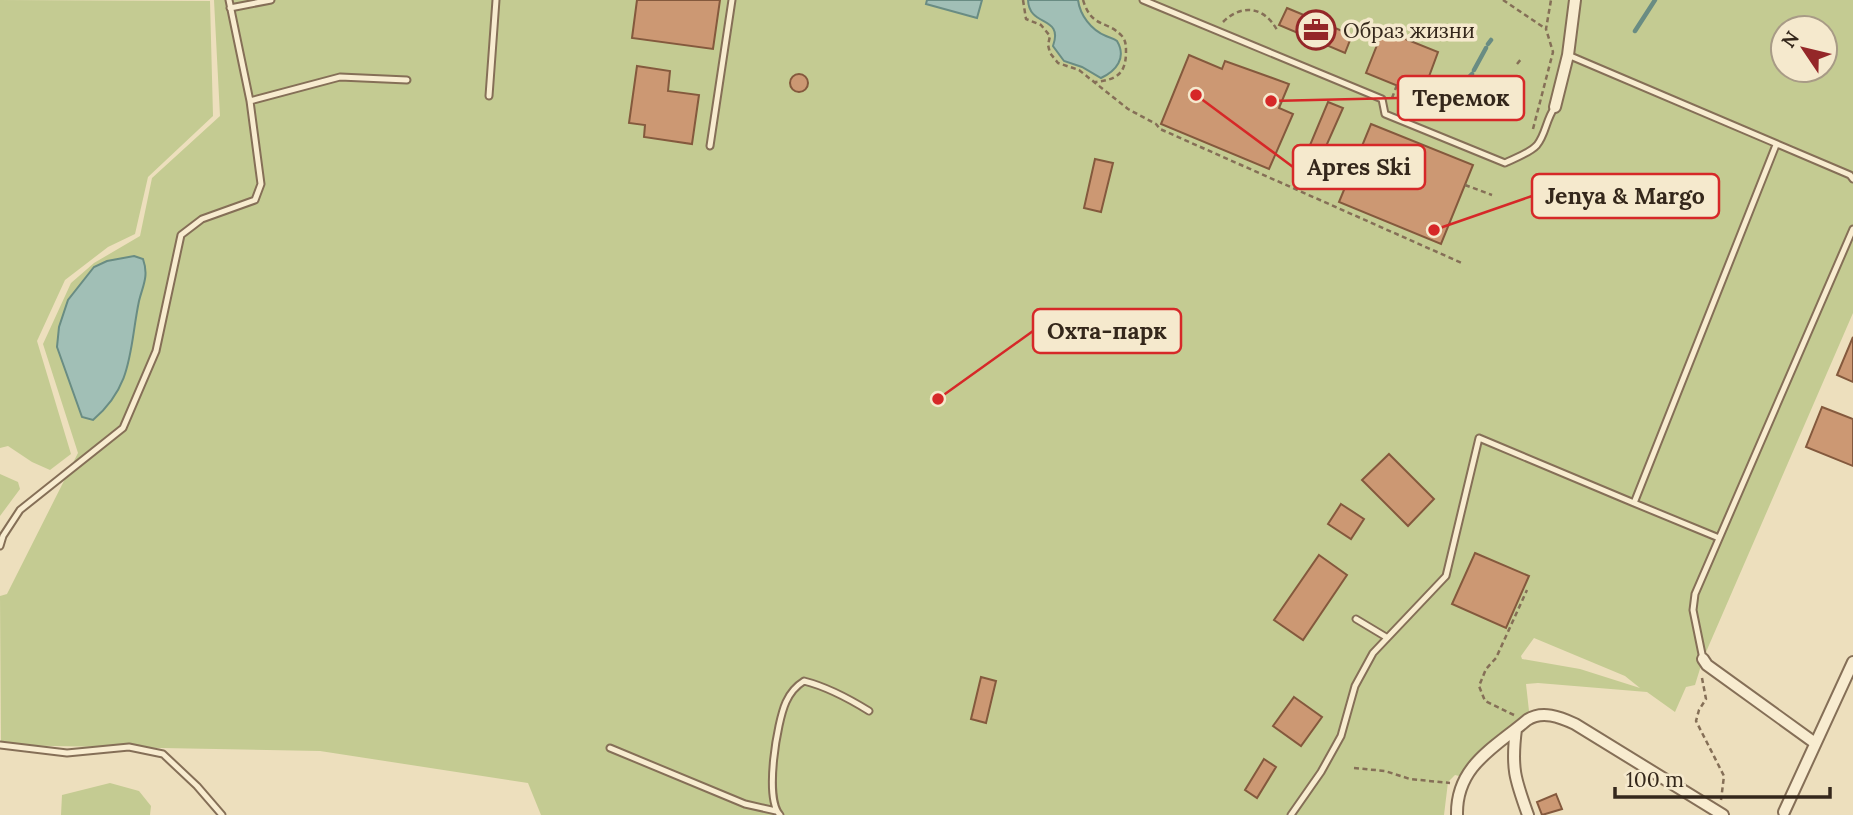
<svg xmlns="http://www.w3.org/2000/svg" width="1853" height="815" font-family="Lora,serif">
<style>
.green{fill:#c4cb92;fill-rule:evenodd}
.water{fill:#a1bfb6;stroke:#698c83;stroke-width:2}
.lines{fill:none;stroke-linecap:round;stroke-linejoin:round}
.stream{stroke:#698c83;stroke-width:4.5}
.building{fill:#cc9873;stroke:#84593d;stroke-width:2}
.service-casing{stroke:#856f57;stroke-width:9}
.minor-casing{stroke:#856f57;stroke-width:14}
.path{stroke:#856f57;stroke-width:2.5;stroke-dasharray:5 3.5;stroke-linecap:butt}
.service{stroke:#f8ecd0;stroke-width:5}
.minor{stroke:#f8ecd0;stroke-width:10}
.labels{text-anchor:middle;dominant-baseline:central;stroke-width:7;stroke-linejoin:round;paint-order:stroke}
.poi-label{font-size:21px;fill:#34271b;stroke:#f5e9cd;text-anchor:start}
.leader{fill:none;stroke:#d62828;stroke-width:2.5}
.callout-dot{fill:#d62828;stroke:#f5e9cd;stroke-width:2.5}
.callout{fill:#f5e9cd;stroke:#d62828;stroke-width:2.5}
.callout-label{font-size:23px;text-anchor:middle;font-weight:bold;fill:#34271b}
</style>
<rect width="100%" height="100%" fill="#eddfbd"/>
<path class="green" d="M0 0 210 1 213 116 148 177 135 234 108 247 65 280 37 341 71 454 50 470 32 462 8 446 0 448Z
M214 0H1853V313L1703 659 1695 685 1686 687 1675 712 1647 692 1538 683 1526 684 1529 711 1524 716 1525 719 1479 755 1459 776 1455 775 1448 782 1444 815H541L528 783 320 751 1 745 0 596 7 594 78 453 43 344 71 283 94 263 140 236 152 178 220 116ZM1783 28H1825V70H1783ZM1534 638 1625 676 1640 688 1580 669 1522 659 1521 656Z
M0 474 18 482 20 489 0 516Z
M110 783 139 791 151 806 150 815H61L62 795Z"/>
<path class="water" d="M927 0H982L977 18 926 4Z
M1028 0H1078C1080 15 1091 30 1106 36 1110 38 1114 38 1117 41 1127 58 1116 71 1101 78L1082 67 1064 61 1053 46C1064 15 1029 28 1028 0Z
M134 256 143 259C149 276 143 285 139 301 129 349 134 385 93 420L82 417 57 347 59 327 68 300 94 267 107 261Z"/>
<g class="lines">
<path class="stream" d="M1635 31 1655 0
M1488 44 1491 40
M1474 70 1486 48
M1470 76 1472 74"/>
</g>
<path class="building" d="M637 0H720L713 49 632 38Z
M1287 8 1352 35 1345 53 1279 25Z
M1383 30 1438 52 1427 82 1434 85 1427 103 1411 97 1413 92 1366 73Z
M1189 55 1222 69 1225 61 1289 84 1279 108 1293 114 1269 169 1161 124Z
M637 66 670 71 668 91 699 95 692 144 644 137 645 125 629 123Z
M790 83a9 9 0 1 1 18 0a9 9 0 1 1-18 0Z
M1328 102 1343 108 1308 187 1295 181Z
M1371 124 1473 165 1441 244 1339 202Z
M1095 159 1113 163 1101 212 1084 208Z
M1853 337V382L1837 375Z
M1822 407 1853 419V466L1806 447Z
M1389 454 1434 499 1408 526 1362 480Z
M1341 504 1364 519 1351 539 1328 524Z
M1475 553 1529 576 1506 628 1452 604Z
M1319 555 1347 575 1303 640 1274 620Z
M981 677 996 681 986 723 971 719Z
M1294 697 1322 717 1301 746 1273 726Z
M1264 759 1276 767 1257 798 1245 790Z
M1556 794 1562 809 1542 815 1537 802Z"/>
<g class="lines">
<g class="service-casing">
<path id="service" d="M1143 0 1382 99 1385 114 1505 163C1515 158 1530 153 1537 145 1546 134 1546 119 1555 107
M230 8 271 0
M1568 55 1850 175 1853 179
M489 96 496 0
M250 101 340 77 407 80
M710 146 732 0
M1634 503 1719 538
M0 546 3 536 20 510 123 428 156 351 181 235 202 219 255 200 261 184 250 101 229 0
M1356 619 1386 637
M1703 659 1693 610 1695 594 1853 229
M0 745 67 753 129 747 163 754 197 786 222 815
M610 748 745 804 776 811
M780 815C764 798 777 722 786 702 790 693 796 686 804 681 828 687 848 698 869 711
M1291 815 1321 772 1341 736 1355 686 1373 653 1446 576 1479 438 1634 503 1776 145"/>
</g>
<g class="minor-casing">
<path id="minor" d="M1555 107 1568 55 1575 0
M1703 659 1707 665 1815 743
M1516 729C1511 768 1515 779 1528 815
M1784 812 1853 662
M1457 815C1456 766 1494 748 1527 720 1542 710 1560 717 1575 724L1723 815"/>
</g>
<path class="path" d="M1023 0 1026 19 1041 25 1050 36 1048 45 1050 53 1058 63 1079 70 1128 109 1156 124 1160 129 1464 264
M1083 0C1092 29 1106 19 1122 36 1126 41 1126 46 1126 52 1126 74 1116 80 1095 82
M1503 0 1546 29
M1223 22C1241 4 1264 6 1277 30
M1413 42 1422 24
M1517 64 1522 58
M1392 98 1397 85
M1533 129 1553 52 1546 29 1551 0
M1465 185 1492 195
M1702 678 1706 699 1699 710 1696 721 1724 776 1721 800
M1514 715 1485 701 1479 686 1486 669 1496 658 1527 590
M1354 768 1385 771 1410 779 1450 783"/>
<use href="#service" class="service"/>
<use href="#minor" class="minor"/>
</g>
<defs>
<g id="office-ring" transform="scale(2.0125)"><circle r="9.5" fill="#f5e9cd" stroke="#942728" stroke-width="1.5"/><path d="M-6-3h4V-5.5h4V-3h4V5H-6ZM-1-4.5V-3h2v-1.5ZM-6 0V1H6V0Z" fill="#942728"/></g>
</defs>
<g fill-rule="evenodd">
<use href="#office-ring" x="1316" y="30"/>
</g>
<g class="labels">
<g class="poi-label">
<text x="1343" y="30">Образ жизни</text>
</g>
</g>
<path class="leader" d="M1271 101L1398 98M1196 95L1293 167M1434 230L1532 196M938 399L1033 331"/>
<g class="callout-dot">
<circle cx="1271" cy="101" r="7"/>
<circle cx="1196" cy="95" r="7"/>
<circle cx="1434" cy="230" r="7"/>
<circle cx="938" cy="399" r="7"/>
</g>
<g class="callout">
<rect x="1398" y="76" width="126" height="44" rx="7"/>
<rect x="1293" y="145" width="132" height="44" rx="7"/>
<rect x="1532" y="174" width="187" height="44" rx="7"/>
<rect x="1033" y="309" width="148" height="44" rx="7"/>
</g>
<g class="callout-label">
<text x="1461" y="106">Теремок</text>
<text x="1359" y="175">Apres Ski</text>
<text x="1625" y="204">Jenya &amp; Margo</text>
<text x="1107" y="339">Охта-парк</text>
</g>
<g transform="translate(1804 49) rotate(305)"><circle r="33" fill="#f5e9cd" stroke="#a89b86" stroke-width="2"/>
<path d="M0-5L12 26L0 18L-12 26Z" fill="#942728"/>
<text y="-10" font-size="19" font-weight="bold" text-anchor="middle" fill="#34271b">N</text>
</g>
<path d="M1615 787v10h215v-10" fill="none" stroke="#34271b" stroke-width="3.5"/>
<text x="1626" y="787" font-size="21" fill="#34271b" stroke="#f5e9cd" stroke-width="5" paint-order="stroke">100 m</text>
</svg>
